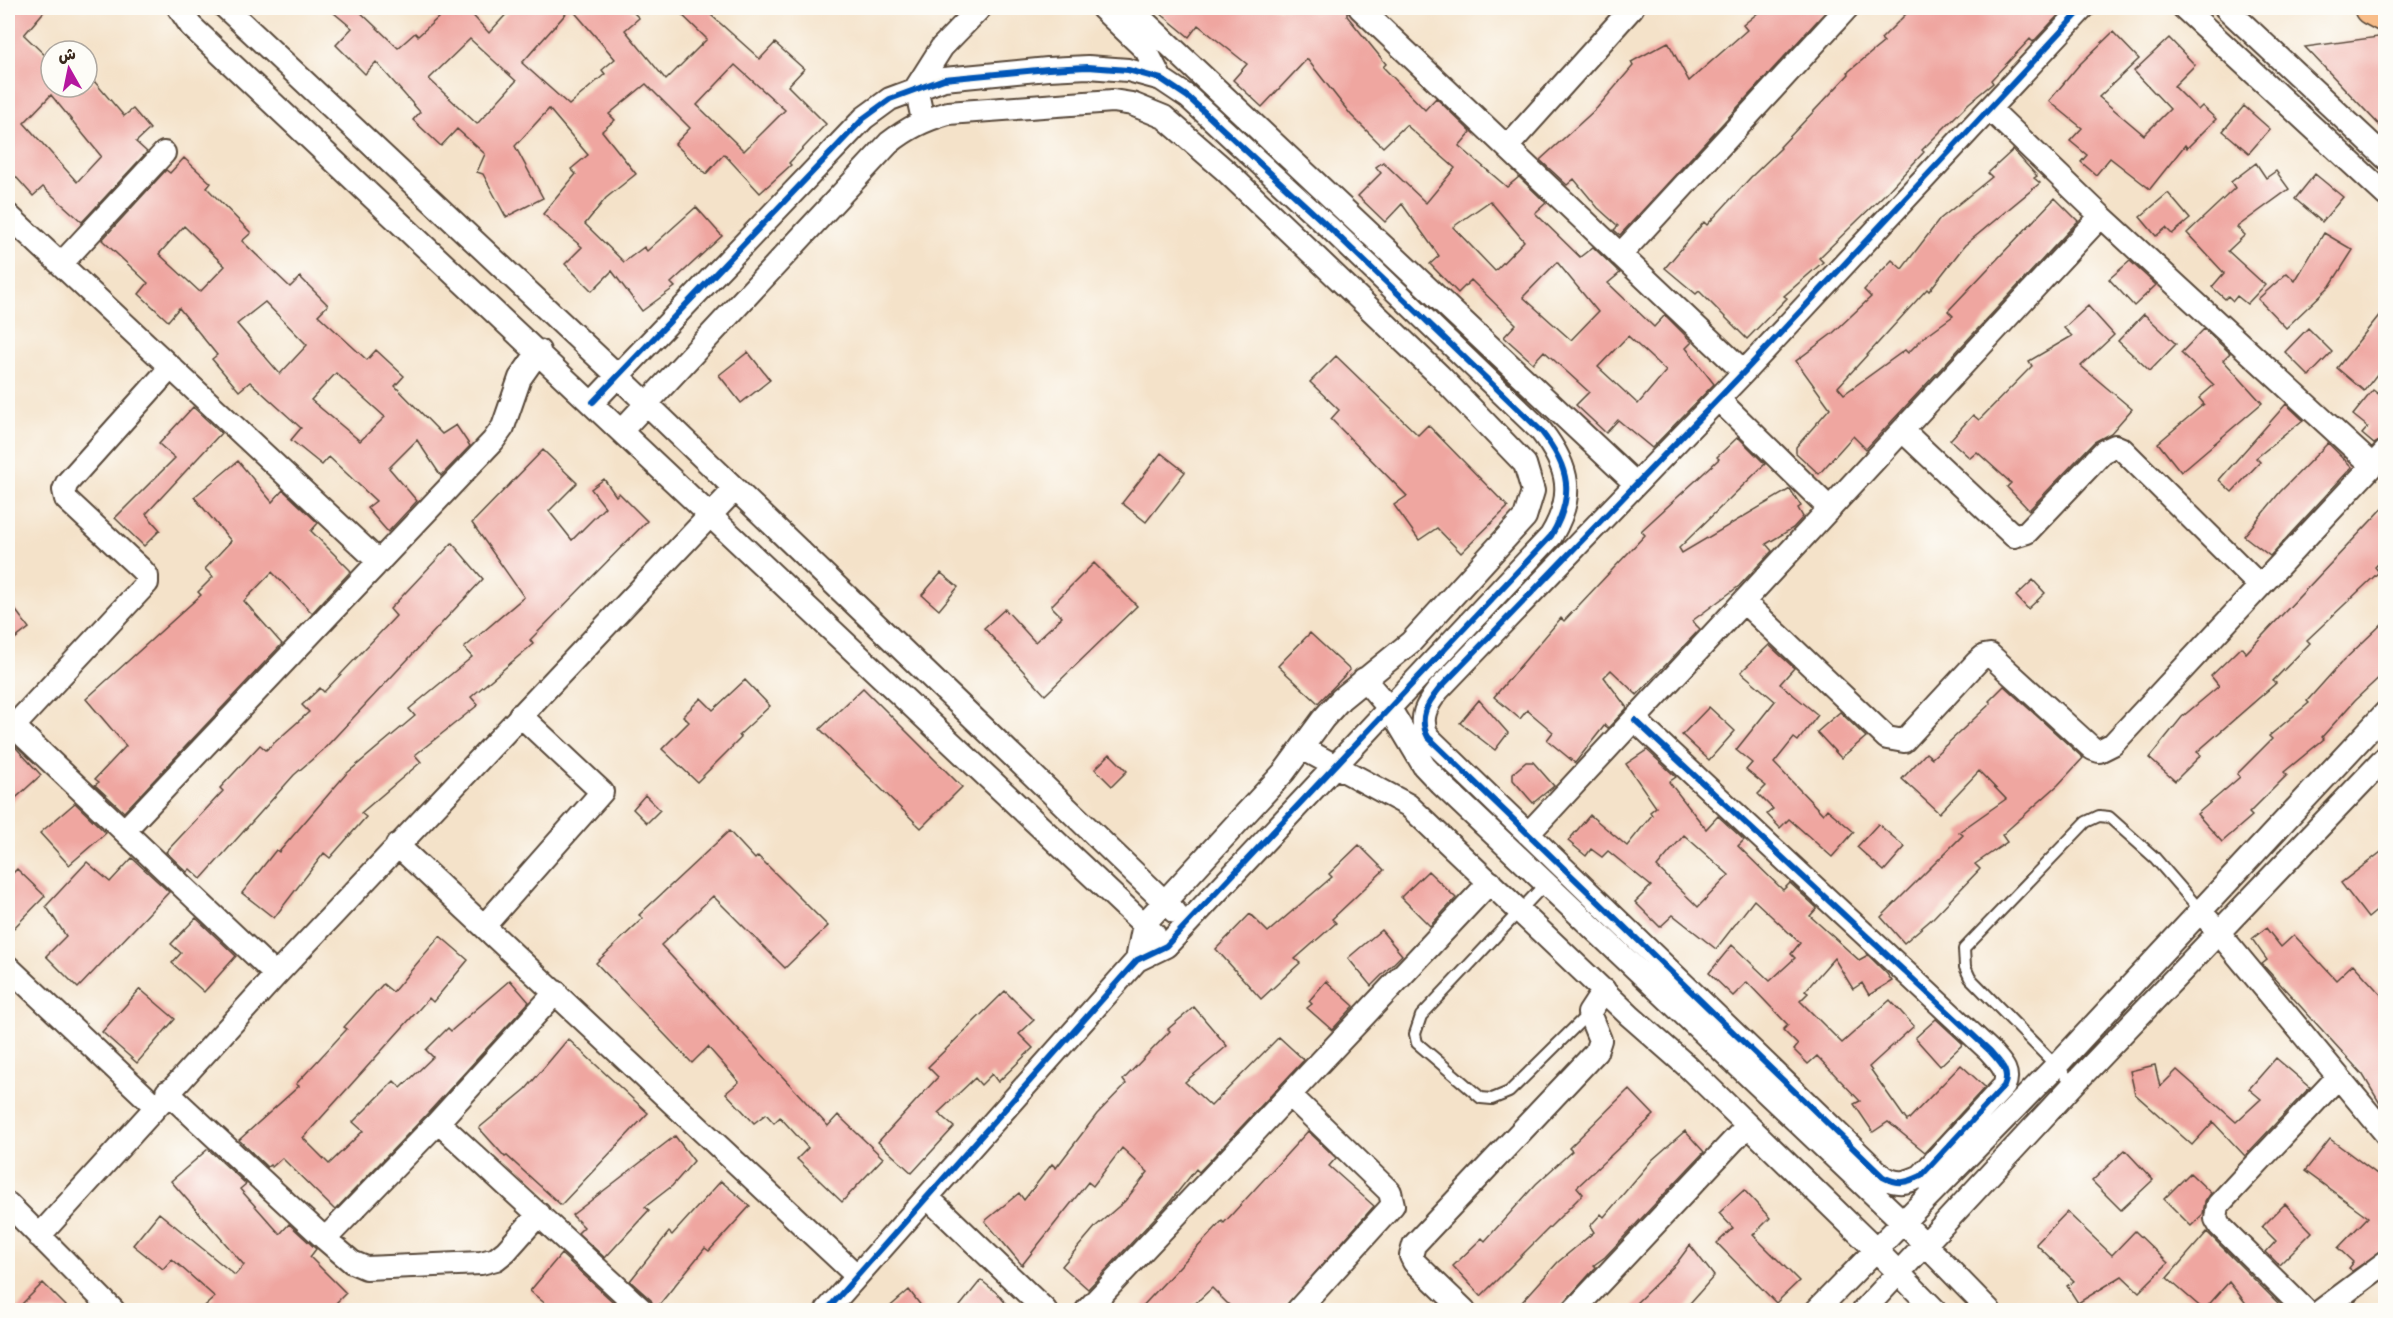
<svg xmlns="http://www.w3.org/2000/svg" width="2393" height="1318" font-family="Caveat,'Playpen Sans Arabic',sans-serif">
<style>
.building{fill:#efa6a0;fill-rule:evenodd}
.lines{fill:none;stroke-linecap:round;stroke-linejoin:round}
.lane-casing{stroke:#574638;stroke-width:14}
.street-casing{stroke:#574638;stroke-width:26}
.primary-casing{stroke:#574638;stroke-width:36}
.lane{stroke:#fff;stroke-width:10}
.street{stroke:#fff;stroke-width:22}
.primary{stroke:#f8bd89;stroke-width:33}
.cycleway-casing{stroke:#fdfcf7;stroke-width:10}
.cycleway{stroke:#0057b8;stroke-width:6}
</style>
<rect width="100%" height="100%" fill="#fdfcf7"/>
<filter id="ink" filterUnits="userSpaceOnUse"><feTurbulence type="fractalNoise" baseFrequency=".0167" numOctaves="2"/><feDisplacementMap in="SourceGraphic" scale="12" xChannelSelector="R" yChannelSelector="G"/><feConvolveMatrix kernelMatrix="1 2 1 2 8 2 1 2 1" color-interpolation-filters="sRGB"/></filter>
<filter id="wash" filterUnits="userSpaceOnUse"><feTurbulence type="fractalNoise" baseFrequency=".008" numOctaves="4" result="noise"/><feDisplacementMap in="SourceGraphic" scale="24" xChannelSelector="R" yChannelSelector="G"/><feGaussianBlur stdDeviation="1.35" result="paint"/><feColorMatrix in="noise" values="0 0 0 0 0 0 0 0 0 0 0 0 0 0 0 0 0 1.4 0 .05"/><feComposite in="paint" operator="in"/></filter>
<g filter="url(#wash)">
<rect width="100%" height="100%" fill="#f4e2c9"/>
<g id="blocks">
<path class="building" d="M8 8H47L24 35 51 61V87H87L94 81 124 116 133 109 150 129 136 142 147 152 82 222 43 187 33 196 8 168ZM51 95 101 156 77 182 24 123Z
M328 8H356L398 48 415 33 418 36 449 8H466L489 33 512 8H629L639 18 625 30 666 80 707 39 675 8H719L711 15 760 59 775 43 804 69 788 86 826 124 789 163 791 165 760 193 724 154 706 174 675 144 690 128 646 84 609 114 615 120 602 131 636 174 606 198 585 224 624 262 644 247 647 251 696 207 722 236 671 283 675 287 642 311 612 271 592 291 565 264 582 247 543 214 576 174 571 169 588 155 549 109 515 146 543 198 506 217 483 174 477 172 485 154 457 129 441 146 413 120 420 112 376 62 365 74 336 45 352 28ZM571 8 615 59 602 70 605 74 569 105 522 63ZM470 39 516 81 477 124 429 79ZM735 65 785 110 744 151 697 105Z
M1154 8H1347V16L1386 64 1383 67 1425 110 1436 98 1471 132 1459 146 1507 187 1519 177 1546 203 1535 213 1580 257 1593 247 1620 273 1608 283 1654 327 1665 315 1692 342 1686 348 1714 384 1652 448 1618 420 1606 433 1576 405 1589 392 1544 351 1533 363 1504 337 1516 324 1471 280 1458 293 1430 264 1439 256 1402 204 1385 222 1358 196 1381 173 1376 167 1383 162 1426 203 1455 168 1406 125 1383 147 1351 115 1307 59 1262 107 1233 80 1247 64 1198 25 1189 37ZM1490 201 1524 241 1495 271 1453 227ZM1557 262 1598 312 1571 340 1523 297ZM1628 336 1666 371 1638 404 1598 367Z
M1764 8H1829L1620 235 1614 230 1618 226 1598 208 1574 179 1567 185 1540 160 1597 108 1633 66 1631 62 1668 42 1689 81 1747 30 1743 25Z
M1912 8H2065L2033 42 2030 39 1991 80 1993 83 1969 103 1922 150 1924 152 1887 192 1819 258 1823 262 1784 296 1787 298 1747 339 1699 291 1696 294 1665 268 1704 222 1707 225 1751 177 1781 148 1780 147 1849 74 1848 72 1884 42 1881 39Z
M2113 32 2139 59 2099 97 2144 135 2170 109 2134 71 2169 38 2195 65 2174 86 2198 110 2202 106 2216 119 2187 148 2185 145 2150 189 2110 158 2096 175 2081 162 2087 155 2070 141 2082 128 2049 101 2079 65Z
M2385 36V131L2305 47Z
M2244 106 2270 129 2249 153 2223 131Z
M2013 150 2037 176 2034 178 2040 183 1965 245 1929 291 1927 289 1838 387 1844 394 1905 350 1908 353 1924 337 1953 316 1948 311 2055 198 2078 221 1866 449 1853 436 1819 474 1796 453V447L1830 408 1796 361 1833 333 1871 297 1864 290 1892 260 1902 269 1940 219 1992 177 1988 173Z
M184 158 211 183 207 188 251 233 242 241 290 287 300 277 328 305 318 315 367 360 376 350 404 376 395 386 442 434 456 425 470 446 441 476 417 440 389 468 417 501 388 532 367 508 376 501 329 457 322 465 291 440 301 428 250 382 239 391 212 359 217 355 179 308 168 321 139 294 148 283 102 240 166 170 170 173ZM184 226 225 266 200 292 159 254ZM265 302 307 345 280 374 237 324ZM336 373 385 417 360 441 311 400Z
M2256 163 2266 178 2276 171 2289 189 2237 227 2245 235 2228 251 2265 285 2247 304 2237 296 2233 301 2228 296 2225 299 2212 287 2224 273 2187 233 2235 188 2231 182Z
M2315 174 2343 197 2322 222 2295 199Z
M2168 193 2190 219 2172 234 2166 228 2156 236 2140 217Z
M2324 233 2353 250 2330 286 2286 328 2258 299 2287 273 2295 281Z
M2130 261 2156 285 2134 306 2109 279Z
M2088 306 2114 335 2081 366 2132 409 2111 433 2094 442 2029 510 2007 487 2011 483 1977 452 1970 458 1950 440 1973 415 1979 420 2032 366 2029 361 2072 336 2064 328Z
M2385 308V364L2364 391 2337 368Z
M2144 314 2176 344 2150 371 2118 341Z
M2308 328 2332 352 2309 376 2285 352Z
M2204 329 2230 353 2223 360 2262 403 2181 472 2158 443 2204 404 2199 398 2214 385 2181 353Z
M748 352 770 380 741 403 719 375Z
M1336 356 1418 435 1428 425 1508 507 1461 553 1437 528 1419 540 1394 505 1407 496 1331 419 1339 410 1310 382Z
M2373 390 2385 399V438L2374 444 2362 434 2368 427 2353 415Z
M2286 404 2303 420 2256 458 2260 462 2232 492 2219 480Z
M193 407 221 433 146 514 160 530 144 546 115 518 175 458 159 444Z
M1738 437 1765 464 1679 548 1682 553 1790 489 1801 506 1798 508 1803 517 1793 528 1766 544 1772 551 1739 586 1692 621 1700 629 1637 695 1611 670 1604 677 1627 708 1608 728 1605 725 1575 763 1547 740 1553 732 1527 710 1520 719 1494 697 1561 618 1564 621 1645 535 1641 531 1719 459 1717 457Z
M2328 443 2352 467 2270 556 2244 536 2280 492Z
M543 450 577 483 549 511 572 540 605 507 591 489 604 479 616 496 619 493 647 521 530 640 533 644 471 697 478 705 415 755 421 762 361 813 366 817 330 858 324 853 274 918 242 893 276 850 279 852 346 774 415 716 409 709 472 657 464 648 524 597 472 523Z
M1161 453 1185 472 1146 522 1122 503Z
M238 461 272 502 283 490 318 523 311 531 351 571 312 613 272 572 244 601 282 644 124 812 95 785 99 782 95 779 126 746 86 699 201 595 198 592 213 577 205 569 231 541 194 497Z
M2385 506V557L2375 567 2379 572 2307 640 2310 643 2273 681 2276 683 2197 752 2201 755 2175 781 2149 758 2182 717 2219 686 2211 676 2241 647 2246 653Z
M452 543 483 579 323 750 294 775 201 879 190 869 187 872 166 852 223 791 220 788 260 745 266 750 309 712 302 705 320 688 324 692 396 616 390 609Z
M1094 563 1137 606 1045 695 984 628 1005 609 1035 642 1062 617 1051 606Z
M941 573 958 587 939 610 922 595Z
M2033 580 2045 593 2028 609 2016 596Z
M8 600 29 628 8 644Z
M2385 621V672L2355 700 2322 737 2324 739 2284 772 2287 775 2249 813 2252 816 2222 842 2197 814 2240 777 2237 774 2272 739 2269 736 2309 703 2307 701 2340 664Z
M1310 633 1350 670 1318 703 1278 666Z
M1769 645 1794 668 1780 684 1818 715 1798 741 1794 738 1774 763 1823 814 1827 809 1854 832 1832 857 1789 819 1780 828 1767 814 1773 809 1758 794 1766 786 1746 770 1752 763 1736 750 1775 701 1741 672Z
M745 680 770 706 739 735 741 738 697 782 662 749 689 722 683 716 701 698 713 710Z
M2004 686 2083 758 2058 785 2002 835 2007 842 1975 864 1980 869 1933 918 1904 943 1881 917 1963 835 1959 832 2006 799 1979 771 1939 813 1902 779 1926 753 1932 758 1991 703 1989 701Z
M863 688 962 787 921 828 820 729Z
M1479 700 1508 733 1495 750 1460 723Z
M1709 707 1735 731 1709 760 1682 735Z
M1840 712 1866 737 1841 758 1817 732Z
M8 739 41 775 8 805Z
M1647 750 1676 777 1669 782 1706 829 1718 816 1744 840 1738 846 1783 890 1790 883 1817 908 1810 916 1859 960 1868 955 1887 974 1892 981 1869 995 1862 983 1853 989 1834 958 1805 991 1808 993 1800 1001 1842 1043 1890 1000 1914 1026 1869 1067 1907 1121 1961 1065 1985 1087 1925 1152 1888 1122 1873 1132 1854 1104 1860 1101 1817 1056 1808 1064 1794 1050 1798 1045 1783 1030 1788 1025 1747 982 1733 996 1709 973 1732 945 1770 981 1795 958 1791 954 1800 943 1754 900 1716 949 1673 915 1660 927 1635 902 1651 886 1608 851 1602 857 1591 849 1586 856 1568 841 1590 815 1627 846 1652 815 1650 812 1656 807 1626 764ZM1684 835 1729 875 1698 907 1657 867Z
M1110 754 1127 771 1112 786 1095 769Z
M1526 762H1533L1554 786 1533 803 1513 780V773Z
M645 795 660 810 647 823 633 809Z
M75 803 106 833 69 865 40 833Z
M1878 824 1905 847 1884 871 1857 847Z
M729 831 755 859 758 856 828 926 785 968 713 896 661 945 828 1126 838 1115 883 1158 842 1202 797 1159 808 1148 780 1117 774 1123 766 1114 754 1123 726 1093 739 1082 708 1047 692 1063 596 963 643 918 639 915Z
M1359 845 1384 870 1332 919 1336 923 1295 959 1300 963 1261 999 1216 949 1250 914 1268 932 1332 877 1329 874Z
M2385 849V904L2368 918 2341 883Z
M132 858 169 892 78 988 46 956 66 936 46 906 87 862 110 882Z
M17 869 45 896 8 934V878Z
M1428 871 1456 898 1430 926 1401 897Z
M196 918 236 956 204 992 172 963 181 953 171 944Z
M2266 928 2281 947 2294 935 2336 980 2353 964 2385 999V1112L2363 1075 2262 964 2267 960 2252 939Z
M1381 930 1402 955 1371 986 1348 958Z
M440 936 468 960 433 1002 429 998 303 1138 329 1164 363 1131 353 1122 394 1081 401 1088 433 1057 426 1050 448 1028 451 1031 510 980 529 1002 428 1113 335 1210 282 1158 272 1167 270 1165 267 1167 239 1140 299 1086 296 1084 347 1029 344 1027 383 984 393 992Z
M1326 981 1354 1006 1332 1030 1307 1008 1312 1004 1309 1001Z
M140 989 175 1019 137 1063 102 1032Z
M1005 991 1034 1020 1019 1034 1033 1048 998 1082 992 1074 981 1085 975 1078 938 1113 954 1127 912 1173 878 1142 938 1077 928 1067Z
M1194 1007 1227 1046 1185 1082 1211 1106 1279 1037 1304 1060 1199 1172 1196 1169 1169 1203 1088 1289 1062 1266 1096 1226 1125 1201 1148 1172 1122 1148 1093 1186 1088 1182 1022 1265 985 1221 1019 1193 1024 1200 1052 1164 1056 1168 1097 1114 1126 1084 1123 1080 1170 1031 1168 1029Z
M1936 1019 1963 1044 1940 1066 1915 1038Z
M568 1039 648 1113 561 1205 507 1156 505 1157 479 1128 526 1089Z
M2276 1058 2310 1087 2245 1156 2213 1122 2192 1145 2135 1094 2130 1071 2155 1065 2160 1087 2177 1070 2236 1122 2261 1099 2249 1089Z
M1629 1089 1654 1115 1577 1187 1583 1194 1481 1296 1453 1266 1482 1238 1485 1241 1536 1184 1572 1151 1569 1148Z
M1308 1131 1336 1158 1329 1166 1374 1206 1286 1306 1281 1311H1235L1212 1288 1187 1311H1138L1222 1221 1224 1223Z
M1685 1131 1704 1152 1605 1257 1594 1265 1596 1267 1561 1306 1556 1311H1514L1558 1262 1594 1232 1590 1226 1601 1214 1604 1217 1652 1160Z
M675 1136 694 1161 672 1186 645 1207 649 1210 605 1258 578 1233 584 1227 572 1215Z
M2330 1139 2385 1180V1249L2352 1271 2348 1268 2353 1262 2338 1248 2368 1217 2305 1171Z
M208 1149 246 1184 240 1189 280 1234 289 1224 316 1249 310 1257 346 1293 328 1311H199L215 1297 172 1259 163 1269 133 1245 159 1213 235 1275 244 1265 171 1181Z
M2125 1150 2153 1180 2121 1210 2092 1181Z
M2190 1173 2211 1193 2205 1202 2203 1214 2191 1226 2164 1199Z
M721 1181 750 1206 709 1251 705 1248 655 1310 651 1300 630 1281 669 1232 672 1235Z
M1744 1190 1770 1218 1753 1235 1799 1281 1776 1303 1717 1243 1733 1228 1719 1213Z
M2285 1204 2312 1232 2279 1265 2266 1252 2276 1241 2262 1227Z
M2067 1212 2112 1255 2135 1231 2168 1263 2139 1292 2122 1276 2078 1303 2067 1286 2074 1281 2036 1244Z
M2207 1232 2286 1311H2252L2229 1282 2204 1310 2167 1278Z
M1690 1245 1714 1276 1683 1311H1628L1676 1264Z
M561 1254 623 1311H554L530 1291Z
M981 1280 998 1294 1012 1311H956Z
M43 1283 71 1311H15Z
M909 1290 925 1311H885Z"/>
</g>
</g>
<g filter="url(#ink)">
<use href="#blocks" fill-opacity="0" stroke="#574638" stroke-width="1.5"/>
<g class="lines">
<g class="lane-casing">
<path id="lane" d="M1545 884 1421 1016 1415 1034 1417 1043 1481 1098 1492 1099 1509 1092 1589 1013
M2074 1084 1970 978 1965 967 1964 949 2086 822 2099 816 2109 817 2155 858 2200 910"/>
</g>
<g class="street-casing">
<path id="street" d="M179 8 191 26 1154 934
M226 8 618 376 1175 912
M1102 8 1146 50 1161 79
M1130 8 1636 484
M1360 8 1744 372
M2184 8 2386 195
M2226 8 2386 158
M1991 110 2101 216 2372 465
M923 120 916 88 942 47 980 8
M1507 147 1632 8
M8 215 379 562
M1620 255 1847 8
M61 264 164 153
M1718 399 1830 509
M593 402 864 118 890 99 944 79 1048 69 1088 67 1128 70 1161 79 1188 97 1333 231 1541 431C1570 468 1575 496 1551 536L1166 946 1137 960 827 1310
M622 430 889 143C908 128 924 120 948 113L1113 101 1132 104 1164 117 1226 171 1440 376 1525 464 1533 491 1525 517 1411 642 1341 699 1323 719 1284 772 1144 924 1137 960
M1903 431 2014 536 2027 532 2104 451 2115 446 2122 449 2260 586
M1744 602 1887 738 1904 741 1977 662 1984 656 1990 655 2093 749 2099 751 2113 744 2386 451
M1364 679 1390 709 1424 766 1440 783 1903 1222 1989 1310
M1635 720 1990 1051C1999 1062 2011 1071 2004 1086L1921 1176C1906 1183 1898 1185 1883 1177L1428 737C1418 718 1427 704 1439 689L1744 372 2083 8
M8 721 276 975
M13 727 147 583V576L141 569 66 499 64 490 67 483 171 367
M1302 748 1408 805 1630 1016 1687 1066 1875 1249 1935 1310
M124 831 493 441 503 427 520 378 539 351
M1528 834 2101 216
M397 845 856 1275
M2209 921 2386 1134
M484 926 602 792 520 715
M8 967 155 1106
M167 1092 325 1239 352 1262 366 1268 481 1263 496 1259 506 1251 539 1214
M1290 1095 1390 1192 1393 1205 1298 1310
M438 1122 642 1310
M927 1197 1045 1310
M8 1204 113 1310
M39 1236 276 975 735 489
M325 1239 438 1122 556 992
M1087 1310 1490 882
M1464 1310 1414 1262 1411 1256 1414 1245 1596 1052 1600 1040 1589 1013 1604 990
M1574 1310 1748 1125
M1817 1310 2056 1066 2386 712
M1864 1310 2074 1084 2386 757
M2305 1310 2220 1226 2216 1219 2218 1205 2337 1078
M2322 1310 2386 1262"/>
</g>
<g class="primary-casing">
<path id="primary" d="M2371 8 2386 16"/>
</g>
<use href="#lane" class="lane"/>
<use href="#street" class="street"/>
<use href="#primary" class="primary"/>
<g class="cycleway-casing">
<path id="cycleway" d="M593 402 864 118 890 99 944 79 1048 69 1088 67 1128 70 1161 79 1188 97 1333 231 1541 431C1570 468 1575 496 1551 536L1166 946 1137 960 827 1310
M1635 720 1990 1051C1999 1062 2011 1071 2004 1086L1921 1176C1906 1183 1898 1185 1883 1177L1428 737C1418 718 1427 704 1439 689L1744 372 2083 8"/>
</g>
<use href="#cycleway" class="cycleway"/>
</g>
</g>
<rect width="2393" height="1318" fill="none" stroke="#fdfcf7" stroke-width="30"/>
<g transform="translate(69 69) rotate(351)"><circle r="28" fill="#fdfcf7" stroke="#afa8a0" stroke-width="1.5"/>
<path d="M0-4.5L10 22L0 15L-10 22Z" fill="#b5179e"/>
<text y="-9" font-size="16" font-weight="bold" text-anchor="middle" fill="#3b2a1e">ش</text>
</g>
</svg>
